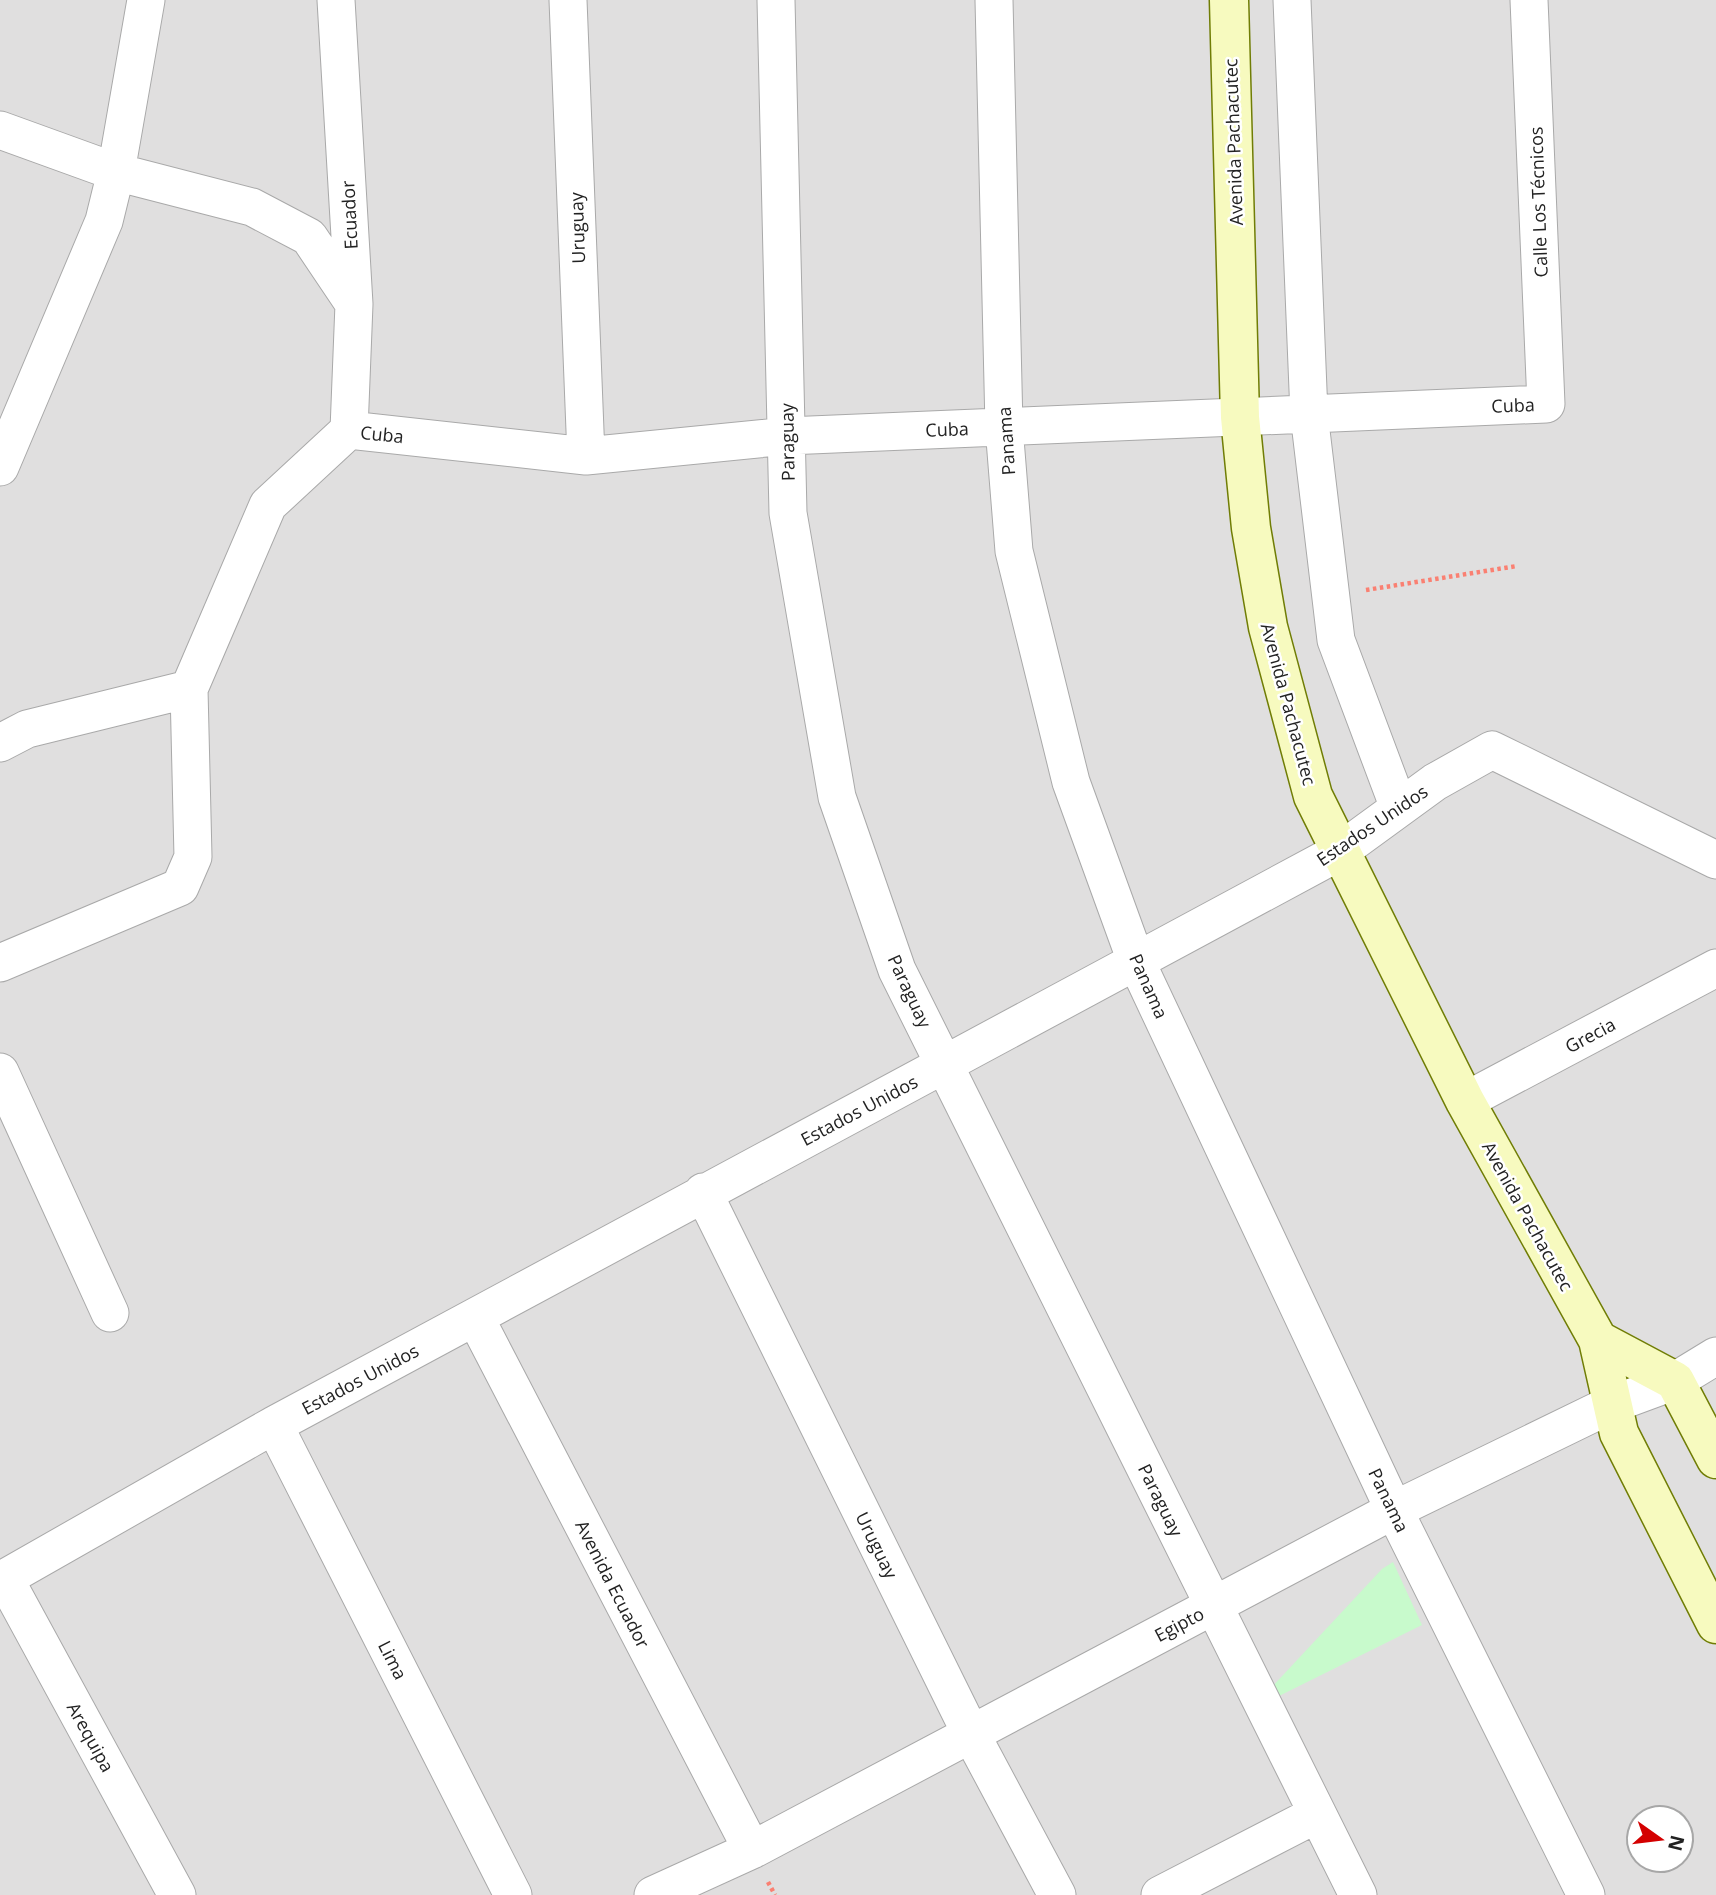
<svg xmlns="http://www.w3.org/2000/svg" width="1716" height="1895" font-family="'Open Sans',sans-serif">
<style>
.residential{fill:#e0dfdf;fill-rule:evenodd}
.park{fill:#c8facc}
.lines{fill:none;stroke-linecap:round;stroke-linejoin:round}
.street-casing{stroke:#a9a9a9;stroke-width:39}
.secondary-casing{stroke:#707d05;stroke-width:41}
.path{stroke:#fa8072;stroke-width:4.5;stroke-dasharray:3.5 3.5;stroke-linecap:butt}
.street{stroke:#fff;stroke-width:37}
.secondary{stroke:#f7fabf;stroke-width:38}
.labels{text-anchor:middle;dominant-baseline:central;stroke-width:5;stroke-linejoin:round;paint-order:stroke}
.street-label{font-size:18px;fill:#222;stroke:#fff}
</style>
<rect width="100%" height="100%" fill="#f2efe9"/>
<path class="residential" d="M0 0H1716V1895H0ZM1639 1818H1681V1860H1639Z"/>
<path class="park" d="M1393 1562 1422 1625 1277 1697 1270 1689 1382 1569Z"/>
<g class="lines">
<g class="street-casing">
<path id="street" d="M336 0 354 304 349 430
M568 0 586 456
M776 0 788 513 837 797 897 970 1358 1895
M994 0 1004 427 1014 551 1071 782 1136 961 1394 1510 1586 1895
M1292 0 1309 414 1336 640 1399 808
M0 130 116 172 252 207 309 237 354 304
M349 430 586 456 787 436 1546 404 1529 0
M0 467 104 221 116 172 146 0
M0 743 27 729 189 689
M0 963 180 887 193 857 189 689 268 505 349 430
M0 1072 110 1313
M1465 1101 1716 968
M703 1192 971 1734 1057 1895
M475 1317 752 1850
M274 1425 513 1895
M5 1579 177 1895
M0 1581 274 1425 1339 852 1435 782 1492 750 1716 860
M653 1895 752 1850 1394 1510 1610 1405 1675 1381 1716 1356
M1160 1895 1317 1814"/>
</g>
<g class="secondary-casing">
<path id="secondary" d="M1229 0 1240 417 1251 528 1268 627 1313 796 1465 1101 1598 1340 1619 1433 1716 1624
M1598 1340 1675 1381 1716 1459"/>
</g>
<path class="path" d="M1366 590 1517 566
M768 1882 775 1895"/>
<use href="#street" class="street"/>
<use href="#secondary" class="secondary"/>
</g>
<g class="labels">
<g class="street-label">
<text transform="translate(1233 142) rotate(-92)">Avenida Pachacutec</text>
<text transform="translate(1538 202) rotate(-92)">Calle Los Técnicos</text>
<text transform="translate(349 215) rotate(-93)">Ecuador</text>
<text transform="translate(577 228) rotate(-92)">Uruguay</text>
<text transform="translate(1513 405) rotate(-2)">Cuba</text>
<text transform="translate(947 429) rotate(-2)">Cuba</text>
<text transform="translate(382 434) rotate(6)">Cuba</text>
<text transform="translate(1006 441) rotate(-94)">Panama</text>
<text transform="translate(787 442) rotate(-91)">Paraguay</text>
<text transform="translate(1289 704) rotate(75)">Avenida Pachacutec</text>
<text transform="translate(1372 825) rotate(-34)">Estados Unidos</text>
<text transform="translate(1149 986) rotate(66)">Panama</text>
<text transform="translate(910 991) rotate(65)">Paraguay</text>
<text transform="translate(1590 1035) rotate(-28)">Grecia</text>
<text transform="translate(859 1110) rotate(-28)">Estados Unidos</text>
<text transform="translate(1528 1216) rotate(61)">Avenida Pachacutec</text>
<text transform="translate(360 1379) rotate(-28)">Estados Unidos</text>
<text transform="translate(1161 1500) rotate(64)">Paraguay</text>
<text transform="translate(1389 1500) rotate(64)">Panama</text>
<text transform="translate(877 1545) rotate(64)">Uruguay</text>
<text transform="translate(613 1584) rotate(63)">Avenida Ecuador</text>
<text transform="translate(1179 1624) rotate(-28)">Egipto</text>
<text transform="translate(393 1660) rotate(63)">Lima</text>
<text transform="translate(91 1737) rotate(61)">Arequipa</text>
</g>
</g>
<g transform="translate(1660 1839) rotate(104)"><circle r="33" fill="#ffffff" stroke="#a7a7a7" stroke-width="2"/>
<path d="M0-5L12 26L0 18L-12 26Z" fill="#d40000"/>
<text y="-10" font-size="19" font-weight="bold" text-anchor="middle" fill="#222222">N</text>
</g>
</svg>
